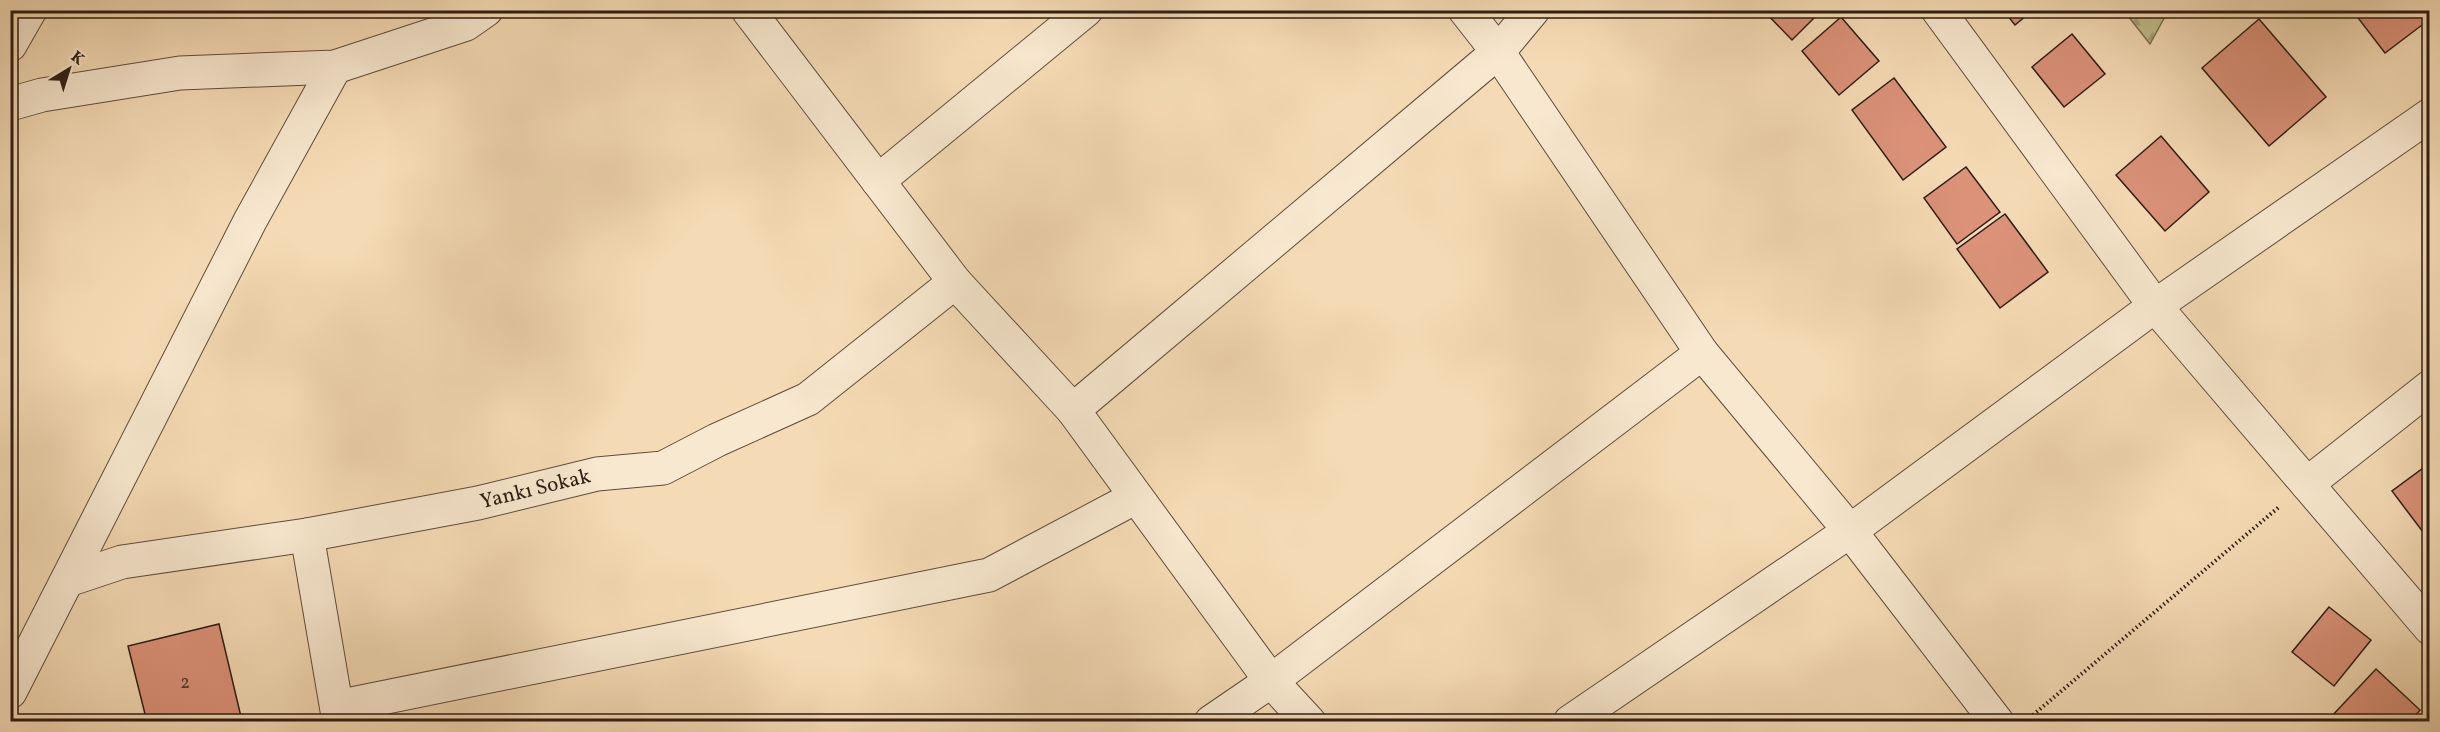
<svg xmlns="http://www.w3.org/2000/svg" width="2440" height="732" font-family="Vollkorn,serif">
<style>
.forest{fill:url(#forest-firs);stroke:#766e50;stroke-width:1.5}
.building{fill:#db9279;stroke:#2d1e14;stroke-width:1.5}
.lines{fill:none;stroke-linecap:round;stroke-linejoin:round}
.minor-casing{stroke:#5f4d3c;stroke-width:35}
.path{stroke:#2d1e14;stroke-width:4;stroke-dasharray:1.5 3;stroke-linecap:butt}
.minor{stroke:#f8e8cf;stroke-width:33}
.labels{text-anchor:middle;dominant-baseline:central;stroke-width:5;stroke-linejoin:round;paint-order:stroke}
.number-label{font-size:18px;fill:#583b2d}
.street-label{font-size:21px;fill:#2d1e14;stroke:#f8e8cf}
</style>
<defs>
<pattern id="forest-firs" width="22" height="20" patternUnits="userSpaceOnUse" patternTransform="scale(1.5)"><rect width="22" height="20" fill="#c0bf8b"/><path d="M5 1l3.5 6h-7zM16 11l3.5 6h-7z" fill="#a5a477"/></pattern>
</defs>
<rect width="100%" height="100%" fill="#f5dbb5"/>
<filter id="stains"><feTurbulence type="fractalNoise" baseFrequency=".00333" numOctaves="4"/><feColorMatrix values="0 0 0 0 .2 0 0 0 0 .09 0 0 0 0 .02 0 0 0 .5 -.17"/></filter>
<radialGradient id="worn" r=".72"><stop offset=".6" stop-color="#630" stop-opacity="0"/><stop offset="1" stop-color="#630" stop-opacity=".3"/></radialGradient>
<path class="forest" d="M2124 11H2168L2150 44Z"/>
<path class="building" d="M1763 10H1822L1792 40Z
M2003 10H2033L2015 25Z
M2352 10H2430V19L2385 53Z
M1841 17 1879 61 1839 95 1802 51Z
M2259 19 2326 97 2269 146 2202 68Z
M2072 34 2105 74 2064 107 2032 67Z
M1894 78 1946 147 1903 180 1852 110Z
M2161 136 2209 192 2165 231 2116 175Z
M1966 167 2000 212 1957 244 1924 198Z
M2005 214 2048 272 2000 308 1957 249Z
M2430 463V533L2426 536 2392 491Z
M2329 607 2371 640 2334 686 2292 652Z
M219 624 242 721 147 722 128 646Z
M2376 669 2420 710 2410 722H2334L2330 718Z"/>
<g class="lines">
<g class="minor-casing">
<g id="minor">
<path d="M748 10 955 282 1073 410 1271 681 1309 722"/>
<path d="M1465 10 1498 52 1702 353 1850 531 1997 722"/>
<path d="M1938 10 2155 306 2430 628"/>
<path d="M10 45 30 10"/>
<path d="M10 104 42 95 180 73 335 67 466 24 486 10"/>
<path d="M878 181 1086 10"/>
<path d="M1073 410 1498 52 1533 10"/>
<path d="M2307 484 2430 387"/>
<path d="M307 535 339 722"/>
<path id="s1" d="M68 580 122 562 307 535 478 503 597 474 663 468 717 440 808 399 955 282"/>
<path d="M10 692 250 221 335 67"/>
<path d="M337 707 989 575 1136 497"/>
<path d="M1211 722 1271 681 1702 353"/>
<path d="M1570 722 1850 531 2155 306 2430 115"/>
</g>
</g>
<path class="path" d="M2033 715 2279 507"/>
<use href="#minor" class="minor"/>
</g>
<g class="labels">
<g class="number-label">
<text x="185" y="683">2</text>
</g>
<g class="street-label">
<text stroke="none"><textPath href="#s1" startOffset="477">Yankı Sokak</textPath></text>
</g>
</g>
<rect width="2440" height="732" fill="none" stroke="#f5dbb5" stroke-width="36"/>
<rect x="12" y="12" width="2416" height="708" fill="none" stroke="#2d1e14" stroke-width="3"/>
<rect x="18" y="18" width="2404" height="696" fill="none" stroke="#2d1e14" stroke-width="1.5"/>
<g transform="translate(69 69) rotate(38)" stroke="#f8e8cf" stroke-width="4.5" paint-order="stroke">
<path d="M0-4.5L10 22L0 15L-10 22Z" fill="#2d1e14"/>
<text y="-9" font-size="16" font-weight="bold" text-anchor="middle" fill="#2d1e14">K</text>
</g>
<rect width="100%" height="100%" filter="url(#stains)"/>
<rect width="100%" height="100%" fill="url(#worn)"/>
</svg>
